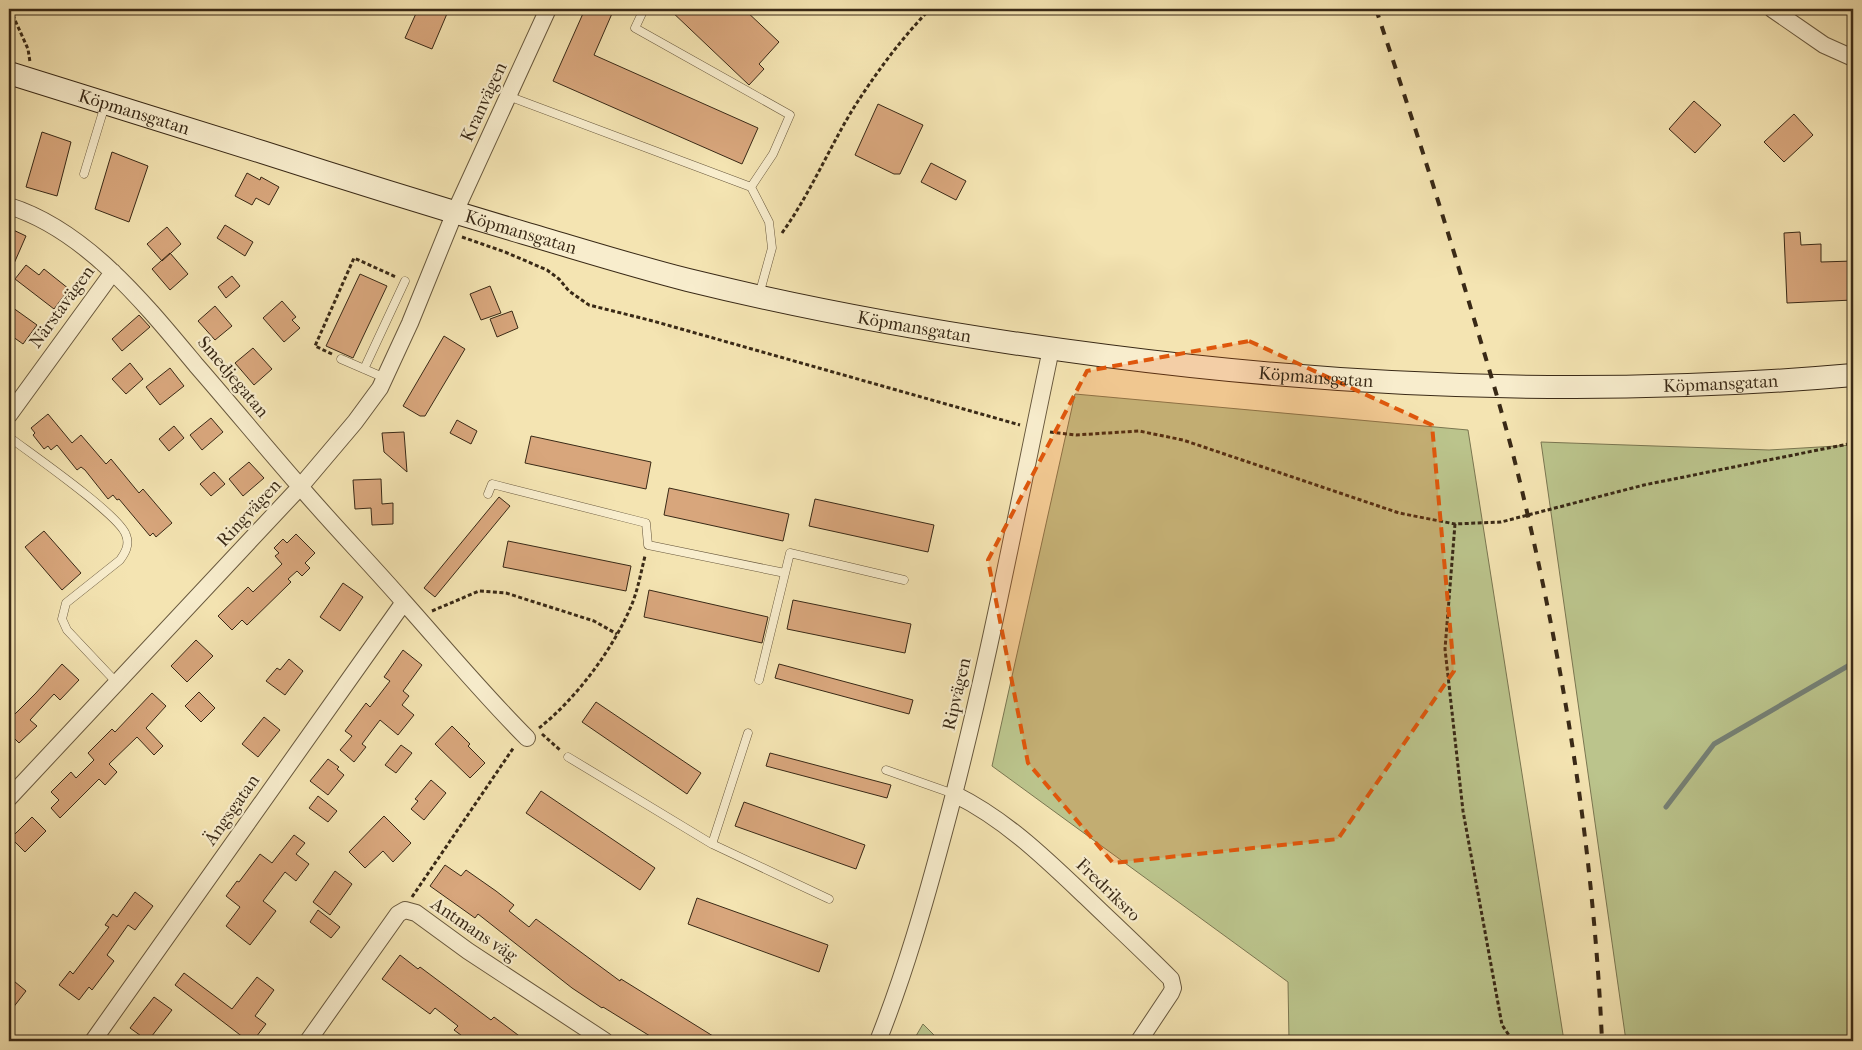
<svg xmlns="http://www.w3.org/2000/svg" width="1862" height="1050" font-family="'IM FELL French Canon',serif">
<style>
.green{fill:#bbc48c;stroke:#7a7651}
.lines{fill:none;stroke-linecap:round;stroke-linejoin:round}
.stream{stroke:#768176;stroke-width:5}
.building{fill:#d8a67c;stroke:#392916}
.lane-casing{stroke:#68583d;stroke-width:9}
.street-casing{stroke:#68583d;stroke-width:18}
.secondary-casing{stroke:#392916;stroke-width:24}
.path{stroke:#392916;stroke-width:3;stroke-dasharray:4 2.5;stroke-linecap:butt}
.lane{stroke:#f8edcd;stroke-width:8}
.street{stroke:#f8edcd;stroke-width:16}
.secondary{stroke:#f8edcd;stroke-width:22}
.rail{stroke:#392916;stroke-width:4;stroke-dasharray:9 9;stroke-linecap:butt}
.marked{fill:#df570c;fill-opacity:0.2;stroke:#df570c;stroke-width:4;stroke-dasharray:10 6;stroke-linejoin:round}
.labels{text-anchor:middle;dominant-baseline:central;stroke-width:4.5;stroke-linejoin:round;paint-order:stroke}
.street-label{font-size:18px;fill:#392916;stroke:#f8edcd}
</style>
<rect width="100%" height="100%" fill="#f4e4b2"/>
<filter id="stains"><feTurbulence type="fractalNoise" baseFrequency=".004" numOctaves="4"/><feColorMatrix values="0 0 0 0 .2 0 0 0 0 .09 0 0 0 0 .02 0 0 0 .5 -.17"/></filter>
<radialGradient id="worn" r=".72"><stop offset=".6" stop-color="#630" stop-opacity="0"/><stop offset="1" stop-color="#630" stop-opacity=".3"/></radialGradient>
<path class="green" d="M1075 394 1468 430 1564 1041H1289L1288 982 992 766Z
M1541 442 1769 450 1853 445V1041H1626Z
M923 1024 940 1041H913Z"/>
<g class="lines">
<path class="stream" d="M1666 807 1714 744 1853 663"/>
</g>
<path class="building" d="M418 9H449L432 49 405 38Z
M585 9H614L594 55 758 128 742 164 553 81Z
M669 9H744L779 42 759 64 764 69 749 85Z
M1694 101 1721 125 1695 153 1669 129Z
M878 104 923 125 900 174H894L855 155Z
M1794 114 1813 135 1784 162 1764 142Z
M42 132 71 142 57 196 26 187Z
M112 152 148 166 129 222 95 209Z
M931 163 966 181 956 200 921 182Z
M247 173 260 180 261 177 279 187 269 205 256 198 252 205 235 196Z
M225 225 253 242 245 256 217 238Z
M167 227 181 244 162 261 147 244Z
M9 228 26 236 9 275Z
M1800 232 1801 245 1821 244V262L1853 261V300L1787 303 1784 233Z
M170 253 188 274 170 290 152 269Z
M26 265 39 275 44 269 69 289 54 309 15 279Z
M360 274 387 286 353 358 326 346Z
M232 276 240 286 226 298 218 287Z
M490 286 501 313 481 320 470 294Z
M282 301 296 317 292 320 300 328 284 342 263 318Z
M9 305 37 325 23 344 9 334Z
M215 306 232 326 215 340 198 321Z
M512 311 518 328 497 337 490 319Z
M139 315 150 327 122 351 112 339Z
M444 336 465 349 425 416H420L403 406Z
M253 348 272 369 254 385 235 363Z
M130 363 143 379 126 394 112 379Z
M170 368 184 386 160 405 146 387Z
M48 414 72 443 81 435 106 464 111 459 139 493 143 489 172 523 156 537 153 533 150 536 119 499 117 500 113 495 108 499 85 470 81 467 77 470 57 445 51 450 48 446 44 449 33 435 35 433 31 428Z
M211 418 223 432 202 450 190 435Z
M457 420 477 431 471 444 450 433Z
M174 426 184 438 169 451 159 439Z
M404 432 407 472 384 452 382 433Z
M531 436 651 462 646 489 525 463Z
M249 462 264 478 243 496 229 479Z
M214 472 225 484 211 496 200 484Z
M381 479 382 504 393 503V524L372 525 371 508 355 509 353 480Z
M669 488 789 514 783 541 664 515Z
M499 497 510 506 435 597 424 588Z
M815 499 934 525 928 552 809 526Z
M44 531 81 573 62 590 25 547Z
M296 534 315 553 305 563 310 568 302 576 297 571 288 579 291 582 247 625 242 620 232 630 218 616 248 587 253 592 282 564 275 556 279 553 274 548 283 539 287 543Z
M508 541 631 566 626 591 503 567Z
M343 583 363 597 340 631 320 617Z
M649 590 768 617 762 643 644 617Z
M793 600 911 624 905 653 787 629Z
M196 640 213 656 187 682 171 666Z
M403 650 422 665 403 691 409 696 402 705 414 715 398 735 380 720 362 744 366 747 354 762 340 750 352 736 345 731 366 703 370 707 390 681 384 677Z
M289 659 303 671 285 695 266 681 277 668 280 670Z
M62 664 79 680 60 700 54 694 30 720 37 726 19 743 9 733V720L36 693Z
M779 664 913 700 909 714 775 678Z
M199 692 215 708 201 722 185 706Z
M152 693 166 706 146 728 163 746 154 755 137 737 109 764 117 772 105 785 99 779 60 818 51 808 59 800 51 792 71 772 76 778 94 760 88 753 112 729 115 732Z
M596 702 701 773 687 794 582 722Z
M264 717 280 730 258 757 242 744Z
M452 726 470 744 468 746 485 763 470 778 435 744Z
M401 745 412 753 396 773 385 765Z
M770 753 891 785 887 798 766 766Z
M328 759 339 767 337 769 344 775 328 795 310 781Z
M431 780 446 793 424 820 411 809 418 801 415 799Z
M541 791 655 868 640 890 526 813Z
M318 796 337 811 328 822 309 808Z
M744 802 865 845 856 869 735 826Z
M384 816 411 843 393 862 383 851 365 868 349 852Z
M32 817 46 831 25 852 11 838Z
M294 835 305 843 296 854 309 864 296 881 285 872 263 901 276 911 250 945 226 926 240 907 226 896 237 881 239 882 260 854 272 863Z
M445 865 461 876 466 870 496 891 514 905 509 911 529 927 536 919 620 981 621 979 721 1041H658L603 1007 602 1008 572 988 478 914 475 918 430 886Z
M335 871 352 884 330 915 313 902Z
M135 892 153 906 135 930 128 925 107 955 114 961 92 990 89 987 79 1000 59 985 70 971 73 974 109 927 105 925 113 914 117 917Z
M697 898 828 945 819 972 688 924Z
M318 910 340 927 331 938 310 922Z
M400 955 418 969 420 967 491 1020 494 1017 526 1041H469L454 1030 458 1026 435 1008 430 1014 382 979Z
M184 973 232 1009 257 977 274 990 255 1016 266 1024 253 1041H248L175 985Z
M9 977 26 991 9 1013Z
M154 997 172 1010 148 1041 130 1028Z"/>
<g class="lines">
<g class="lane-casing">
<path id="lane" d="M644 9 635 28 790 115 773 154 751 187
M508 96 751 187 769 222 772 248 759 295
M84 174 105 105
M341 359 385 378
M364 369 405 281
M9 437C30 453 120 515 126 535 130 545 125 553 120 560L66 603 62 619 67 630 117 683
M488 494 492 484 646 523 648 545 785 573
M759 680 790 553 904 580
M568 757 712 844 748 733
M886 770 954 794
M712 844 829 899"/>
</g>
<g class="street-casing">
<path id="street" d="M1772 9 1824 45 1853 58
M9 206C86 230 146 305 196 365 230 404 263 444 297 483 331 523 368 561 403 601 444 647 483 694 527 738
M9 415 113 272
M954 794C1005 819 1045 858 1086 897 1114 924 1143 951 1171 979L1173 988 1171 993 1139 1041
M9 798 300 487 355 422 380 388 410 323 455 212 548 9
M93 1041 404 602
M308 1041 398 914 405 910 416 913 468 951 605 1041
M878 1041C905 973 925 903 944 832 987 673 1017 510 1051 349"/>
</g>
<g class="secondary-casing">
<g id="secondary">
<path id="s1" d="M9 73C93 100 178 125 262 152 349 180 436 207 524 233 579 249 633 266 688 280 826 314 966 338 1107 356 1354 388 1604 397 1853 375"/>
</g>
</g>
<path class="path" d="M10 9 28 49 30 62
M782 233C810 194 828 150 853 109 875 74 901 39 930 9
M462 237 505 252 547 270 559 279 569 291 589 305 653 321 1020 425
M332 354 315 346 354 258 396 277
M1050 432 1076 435 1139 431 1183 440 1399 513 1455 524 1501 522 1644 485 1853 443
M1455 524 1445 649 1463 811 1502 1025 1513 1041
M432 611 479 591 506 593 594 621 617 634
M539 728C576 699 614 648 632 604 638 589 641 572 645 556
M542 734 560 750
M412 897 514 747"/>
<use href="#lane" class="lane"/>
<use href="#street" class="street"/>
<use href="#secondary" class="secondary"/>
<path class="rail" d="M1376 9C1409 108 1441 208 1471 309 1490 372 1509 434 1524 499 1566 677 1594 859 1602 1041"/>
</g>
<path class="marked" d="M1249 341 1432 425 1454 671 1338 839 1113 863 1028 763 988 560 1087 371Z"/>
<g class="labels">
<g class="street-label">
<text transform="translate(484 102) rotate(-65)">Kranvägen</text>
<text stroke="none"><textPath href="#s1" startOffset="131">Köpmansgatan</textPath></text>
<text stroke="none"><textPath href="#s1" startOffset="536">Köpmansgatan</textPath></text>
<text transform="translate(62 307) rotate(-54)">Närstavägen</text>
<text stroke="none"><textPath href="#s1" startOffset="941">Köpmansgatan</textPath></text>
<text transform="translate(233 377) rotate(50)">Smedjegatan</text>
<text stroke="none"><textPath href="#s1" startOffset="1346">Köpmansgatan</textPath></text>
<text stroke="none"><textPath href="#s1" startOffset="1751">Köpmansgatan</textPath></text>
<text transform="translate(249 513) rotate(-47)">Ringvägen</text>
<text transform="translate(957 694) rotate(-77)">Ripvägen</text>
<text transform="translate(232 810) rotate(-55)">Ängsgatan</text>
<text transform="translate(1108 890) rotate(44)">Fredriksro</text>
<text transform="translate(474 930) rotate(34)">Antmans väg</text>
</g>
</g>
<rect width="1862" height="1050" fill="none" stroke="#f4e4b2" stroke-width="30"/>
<rect x="10" y="10" width="1842" height="1030" fill="none" stroke="#392916" stroke-width="2.5"/>
<rect x="15" y="15" width="1832" height="1020" fill="none" stroke="#392916"/>
<rect width="100%" height="100%" filter="url(#stains)"/>
<rect width="100%" height="100%" fill="url(#worn)"/>
</svg>
